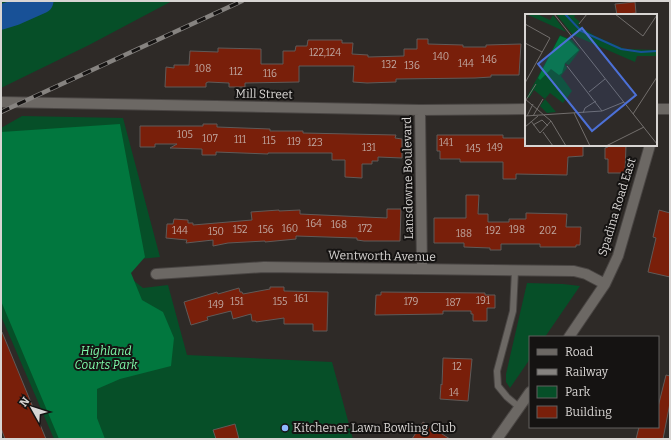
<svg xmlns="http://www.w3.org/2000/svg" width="671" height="440" font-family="Bitter,serif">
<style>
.green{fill:#064f28}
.forest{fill:#01773e}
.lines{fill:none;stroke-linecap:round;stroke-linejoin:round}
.river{stroke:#185197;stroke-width:25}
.building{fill:#791f0a;stroke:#605a58}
.lane-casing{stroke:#494543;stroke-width:8}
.street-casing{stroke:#494543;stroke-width:12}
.lane{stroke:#6c6864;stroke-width:6}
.street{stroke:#6c6864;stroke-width:10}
.rail-casing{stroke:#868380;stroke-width:4.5}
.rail{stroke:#151312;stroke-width:3;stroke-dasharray:9;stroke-linecap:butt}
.poi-dot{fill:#8fb8fd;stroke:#151312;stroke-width:1.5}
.labels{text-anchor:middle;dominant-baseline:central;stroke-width:4;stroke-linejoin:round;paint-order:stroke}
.number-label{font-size:10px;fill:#c0a8a1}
.street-label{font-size:12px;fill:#d8d5d3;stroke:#151312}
.park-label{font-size:12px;font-style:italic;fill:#7ffaa9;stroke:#151312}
.poi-label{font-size:12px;fill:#d8d5d3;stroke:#151312;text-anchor:start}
.inset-river{fill:none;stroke:#185197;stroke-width:2}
.inset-road{fill:none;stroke:#726e6c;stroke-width:1}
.view{fill:#4c70d7;fill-opacity:0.15;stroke:#4c70d7;stroke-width:2}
.inset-edge{fill:none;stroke:#d8d5d3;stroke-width:2}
</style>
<rect width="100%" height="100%" fill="#2e2a27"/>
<path class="green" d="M1 1H172L89 45 1 88Z
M22 116 123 118 160 257 140 259 128 276 143 288 168 285 187 355 332 362 353 439H54L1 316V128Z
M527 283 563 284 580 286 545 337H530V359L510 388 506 382V374Z"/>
<path class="forest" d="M120 124 145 257 131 273 142 300 163 312 174 338 171 366 120 379 97 389V418L105 439H59L1 301V132Z"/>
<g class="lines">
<path class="river" d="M1 17 14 13 41 1"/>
</g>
<path class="building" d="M635 2 636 13 617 15 615 4Z
M417 39H428V44L463 45V47H486V45L521 44 519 75H491V77L475 78 396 79V82L367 83 353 82 354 66H299V82L245 83V87H229V83L208 82 206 83V87H165L166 67 174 68V65H189L190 51 218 52V48L261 49V64H283V51H295L296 46H307L308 40H342V43H353L352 54 368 55V57L404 56V49H417Z
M203 124H217V127L270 129V131H303V133L396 135 395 138 402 139V158L378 157V161H372V164H362V178L345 177V160H332V153H268V154L216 152V155H202V149L170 148 177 144H155V147H140V126H203Z
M437 135H503V138H526V145H583V156L568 157 567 175 516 174V179H503V162H460V159H440V151H437Z
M608 145H626L625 173H608V159H605V148L608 147Z
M466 195H479L478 214H488V222H509V219H526V213L567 214 566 227H581L580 245H576V247H540V244H501V250H490V248L464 247V243H434V218H466Z
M387 209H401L400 241H364L357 240V238L296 236V239L265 242V241L228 243 213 246V240L186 243 187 240 166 238 167 224H173L174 219 188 220V223H193V225L252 220 251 212 279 210V211L300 210V214L387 218Z
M659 210 670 213V277L648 272 656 238 653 237Z
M270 287H284V291L328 292 327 331H313V324H284V318L256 322V321H252L251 314 233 319 231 311 207 317 208 320 191 325 184 302 217 292 218 294 239 288 240 292H242L243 294 270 289Z
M381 292 485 293V295H495V308H487V321H473V314H471V311H443V314L375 315 376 295H381Z
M1 332H2L46 439H5L1 428Z
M443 358 472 359 468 401 440 399 441 384 442 385Z
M666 375 670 376V403L663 439H636L639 427H658V407Z
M423 422 450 439H412Z
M235 424 239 439H216L213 430Z"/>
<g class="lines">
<g class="lane-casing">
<path id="lane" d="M515 271 513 311 497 371 498 386 507 397 519 407"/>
</g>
<g class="street-casing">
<path id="street" d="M1 102 420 110 526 109
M656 109H670
M420 110 422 269
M156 274 264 267 574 271 586 274 605 284
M569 337 605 284 618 256 650 145
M497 439 530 392"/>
</g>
<use href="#lane" class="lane"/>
<use href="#street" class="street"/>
<g class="rail-casing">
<path id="rail" d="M1 112 242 1"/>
</g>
<use href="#rail" class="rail"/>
</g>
<circle class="poi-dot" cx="285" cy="428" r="4"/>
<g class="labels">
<g class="number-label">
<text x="325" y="53">122,124</text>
<text x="441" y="57">140</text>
<text x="489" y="60">146</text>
<text x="466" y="64">144</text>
<text x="389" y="65">132</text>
<text x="412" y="66">136</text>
<text x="203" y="69">108</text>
<text x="236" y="72">112</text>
<text x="270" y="74">116</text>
<text x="185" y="135">105</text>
<text x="210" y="139">107</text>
<text x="240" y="140">111</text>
<text x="269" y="141">115</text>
<text x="294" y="142">119</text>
<text x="315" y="143">123</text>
<text x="446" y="143">141</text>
<text x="369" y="148">131</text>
<text x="495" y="148">149</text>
<text x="473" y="149">145</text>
<text x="314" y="224">164</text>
<text x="339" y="225">168</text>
<text x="290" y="229">160</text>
<text x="365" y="229">172</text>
<text x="240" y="230">152</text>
<text x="266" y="230">156</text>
<text x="517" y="230">198</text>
<text x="180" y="231">144</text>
<text x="493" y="231">192</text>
<text x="548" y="231">202</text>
<text x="216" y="232">150</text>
<text x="464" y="234">188</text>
<text x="301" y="299">161</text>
<text x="483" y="301">191</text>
<text x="237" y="302">151</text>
<text x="280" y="302">155</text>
<text x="411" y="302">179</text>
<text x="453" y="303">187</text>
<text x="216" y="305">149</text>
<text x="457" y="367">12</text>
<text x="454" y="393">14</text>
</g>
<g class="street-label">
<text transform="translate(264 94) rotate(1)">Mill Street</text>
<text transform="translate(408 178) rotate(-91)">Lansdowne Boulevard</text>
<text transform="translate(617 207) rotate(-73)">Spadina Road East</text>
<text transform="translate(382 256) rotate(1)">Wentworth Avenue</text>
</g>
<g class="park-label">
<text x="106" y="351">Highland<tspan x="106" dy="14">Courts Park</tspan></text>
</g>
<g class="poi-label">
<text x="293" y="428">Kitchener Lawn Bowling Club</text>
</g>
</g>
<g transform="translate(525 14)">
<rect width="132" height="132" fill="#2e2a27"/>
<path d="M1 0H12L25 6 28 1 41 18ZM31 0H51L49 3 55 8 53 11 70 22 100 35 132 36V42H112L110 48 48 21ZM35 21 47 26 55 36 44 51 39 49 42 54 36 62 47 77 38 89 25 79 20 85 31 98 22 99 15 92 20 85 9 76 4 84 2 83Z" fill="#064f28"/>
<path d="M35 22 43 25 54 36 40 49 37 59 34 61 26 55 15 66 13 64Z" fill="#01773e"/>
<path class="inset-river" d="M40 0 56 17 96 35 116 38 132 37"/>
<path class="inset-road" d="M29 0 132 130M90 0 118 22 132 1M0 10 25 24 0 69M54 10 62 0M0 29 17 38M42 52 77 97M64 78 80 65M0 85 26 107 41 132M1 86 11 70M49 99 65 132M58 99 60 94 71 87M108 100 132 63M0 102 77 97 99 88M2 102 8 90M8 102 18 85M6 107 15 119 26 107M8 111 17 106 23 112M0 113 13 102M18 118 28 132M81 132 119 113"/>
<path class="view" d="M57 14 111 81 67 117 13 50Z"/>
<rect width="132" height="132" class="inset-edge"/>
</g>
<rect width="671" height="440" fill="none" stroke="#d8d5d3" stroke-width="4"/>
<rect x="529" y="336" width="130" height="92" fill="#151312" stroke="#63615f"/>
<rect x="537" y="349" width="20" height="6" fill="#6c6864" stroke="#63615f"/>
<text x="565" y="356" font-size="12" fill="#d8d5d3">Road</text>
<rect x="537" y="369" width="20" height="6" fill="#868380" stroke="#63615f"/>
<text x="565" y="376" font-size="12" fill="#d8d5d3">Railway</text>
<rect x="537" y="386" width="20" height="12" fill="#064f28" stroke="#63615f"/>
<text x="565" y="396" font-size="12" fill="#d8d5d3">Park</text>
<rect x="537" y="406" width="20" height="12" fill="#791f0a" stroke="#63615f"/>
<text x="565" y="416" font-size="12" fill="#d8d5d3">Building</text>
<g transform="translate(32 408) rotate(309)" stroke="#151312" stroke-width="3" paint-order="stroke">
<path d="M0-3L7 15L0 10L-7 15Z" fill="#d8d5d3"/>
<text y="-6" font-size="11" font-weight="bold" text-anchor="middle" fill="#d8d5d3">N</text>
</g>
</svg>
